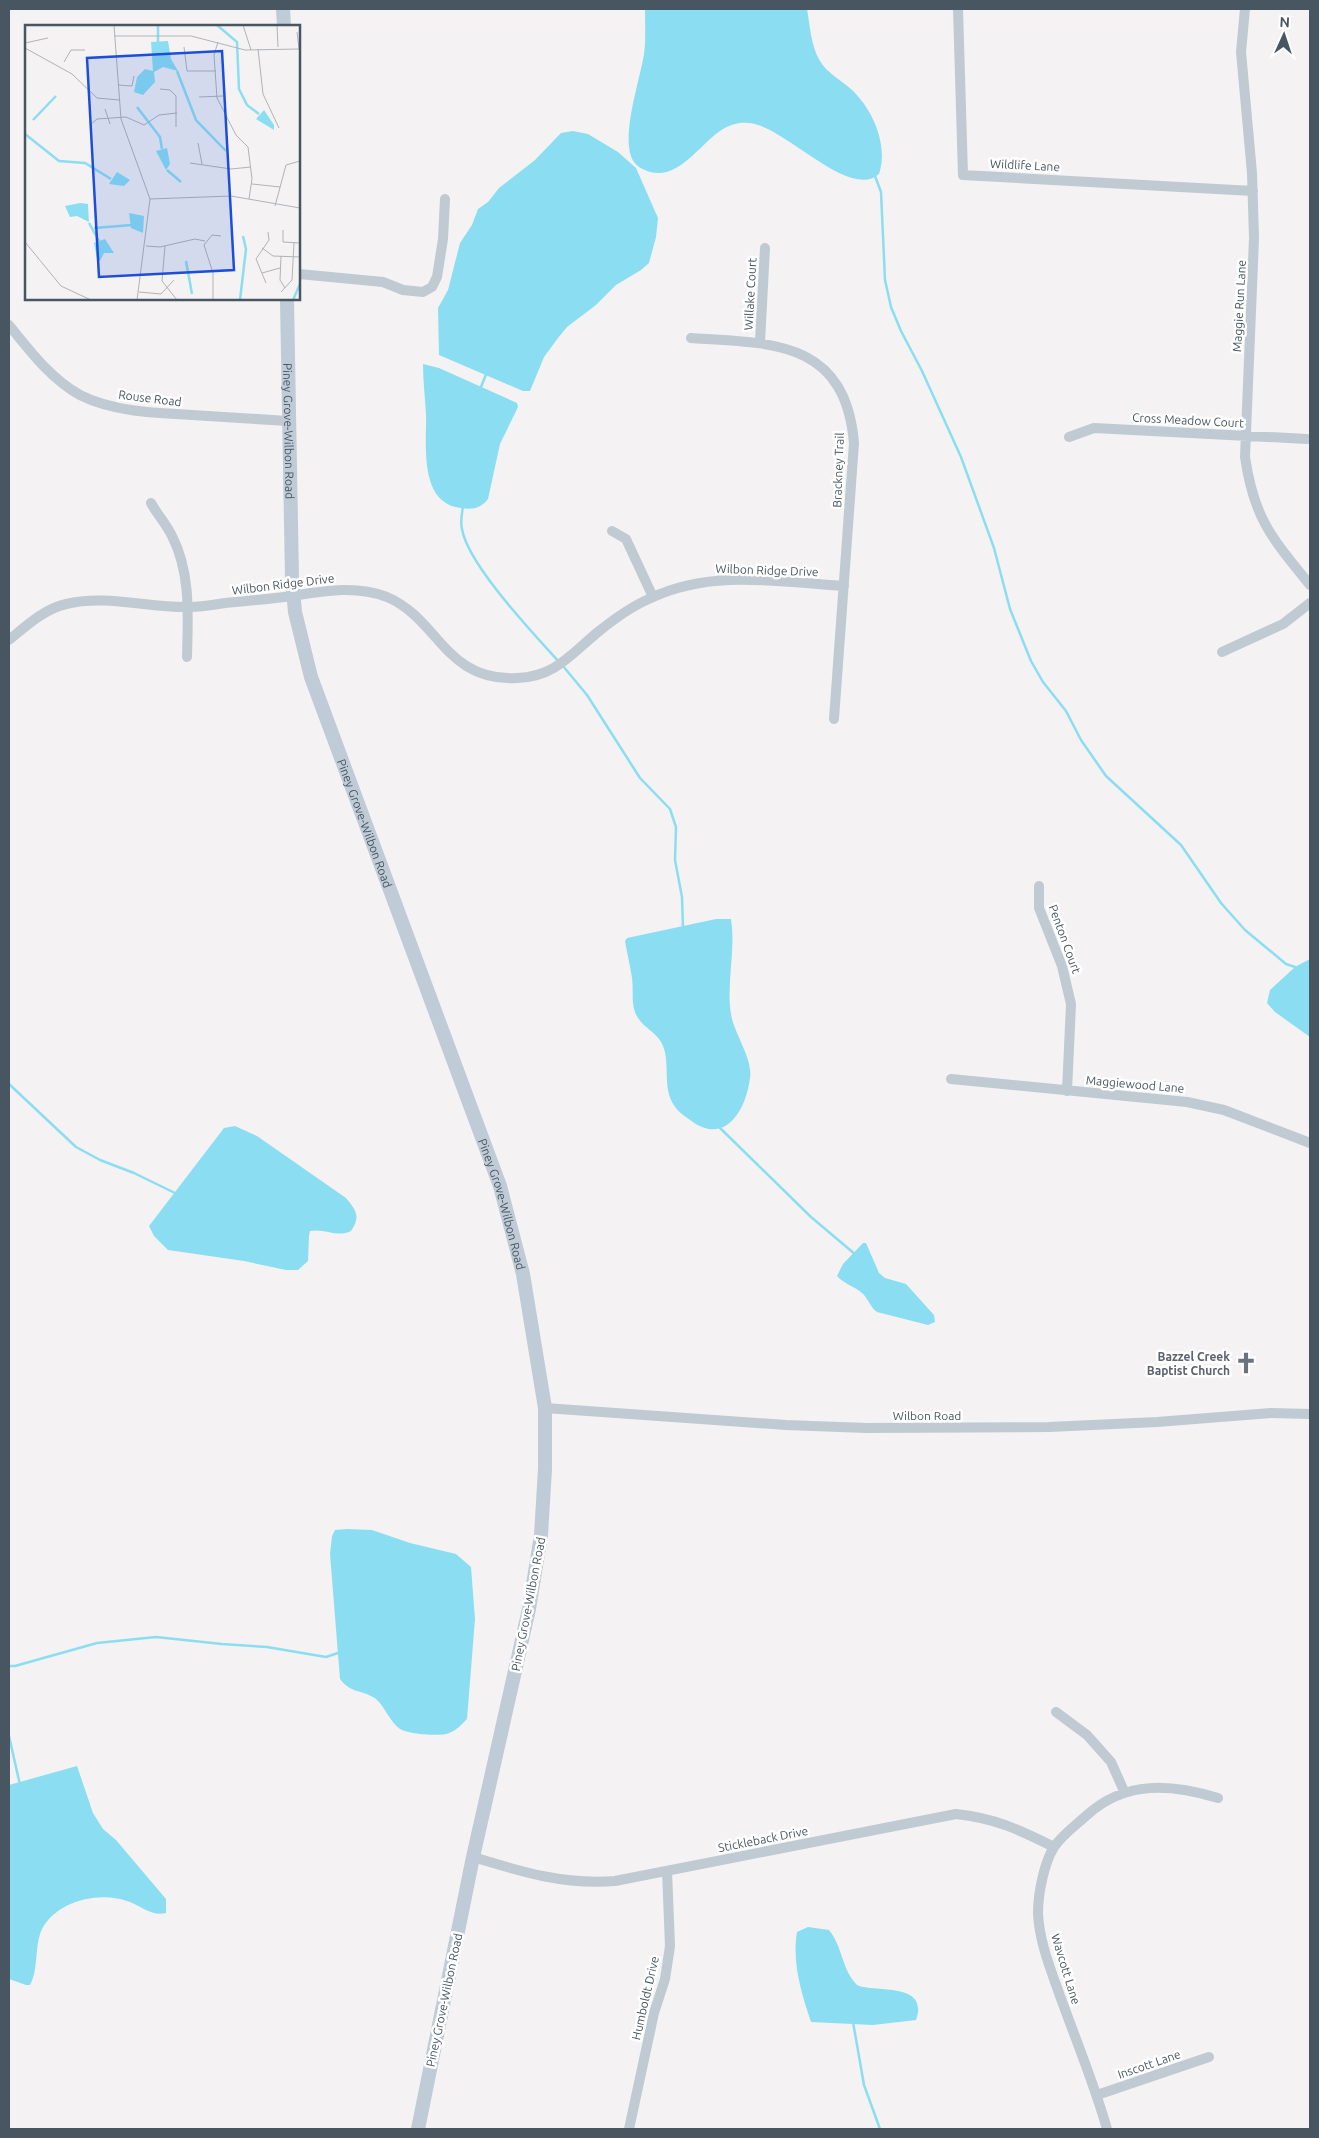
<svg xmlns="http://www.w3.org/2000/svg" width="1319" height="2138" font-family="Ubuntu,sans-serif">
<style>
.water{fill:#8bdef2}
.lines{fill:none;stroke-linecap:round;stroke-linejoin:round}
.stream{stroke:#8bdef2;stroke-width:2.5}
.street{stroke:#bfcad2;stroke-width:10}
.secondary{stroke:#bfcbd6;stroke-width:14}
.labels{text-anchor:middle;dominant-baseline:central;stroke-width:5;stroke-linejoin:round;paint-order:stroke}
.street-label{font-size:12px;fill:#485661;stroke:#fff}
.worship-label{font-size:12px;font-weight:bold;fill:#5b616d;stroke:#fff;text-anchor:end}
.inset-river{fill:none;stroke:#8bdef2;stroke-width:2.5}
.inset-road{fill:none;stroke:#afb4b8;stroke-width:1}
.view{fill:#1d4ed8;fill-opacity:0.15;stroke:#1d4ed8;stroke-width:2.5}
.inset-edge{fill:none;stroke:#485661;stroke-width:2.5}
</style>
<rect width="100%" height="100%" fill="#f4f2f2"/>
<path class="water" d="M645 9H807C810 26 811 46 820 61 826 72 842 81 851 89 872 108 889 145 879 174 849 201 783 124 748 123 739 122 730 125 723 129 701 142 680 180 650 172 645 170 638 168 634 162 619 141 640 80 644 54 646 40 645 24 645 9Z
M573 131 588 134 618 152 636 168 658 218 656 237 649 263 641 270 616 285 596 305 567 327 558 338 544 357 530 391H523L439 355 438 308 448 290 460 243 472 225 478 209 488 202 499 188 535 160 561 133Z
M423 364 439 368 517 403 518 407 500 444 488 499C481 508 473 510 461 508 418 503 427 444 426 414 425 397 423 381 423 364Z
M716 919H731C736 952 726 982 731 1014 734 1034 753 1058 750 1078 746 1110 725 1147 690 1120 683 1115 676 1110 672 1102 663 1084 670 1063 663 1046 659 1034 644 1028 638 1018 630 1005 634 993 632 978 630 965 627 953 625 941L627 938Z
M1310 959V1037L1275 1012 1267 1003 1270 990 1295 967Z
M235 1126 257 1136 346 1198C356 1210 361 1217 351 1231 337 1238 325 1228 310 1231L309 1236 308 1261 298 1270H286L244 1261 168 1250 154 1236 149 1226 224 1128Z
M863 1243H866L879 1273 885 1278 906 1284 934 1315 935 1322 928 1325 877 1312C870 1307 868 1298 862 1293 854 1286 844 1284 837 1276L843 1264Z
M347 1529 372 1530 410 1543 456 1554 471 1567 475 1619 467 1719C461 1725 457 1730 449 1733 442 1737 407 1734 400 1729 390 1722 385 1707 376 1699 362 1689 351 1694 340 1679L330 1554 332 1536 335 1530Z
M77 1766 93 1813 103 1829 116 1840 166 1899V1913C152 1917 140 1905 127 1901 98 1891 57 1901 42 1929 34 1946 39 1969 30 1985H26L9 1979V1785Z
M808 1927 829 1930C843 1947 841 1968 857 1985 873 1993 930 1981 916 2020L873 2025 811 2022C801 1992 792 1963 797 1932Z"/>
<g class="lines">
<path class="stream" d="M875 176 881 192 885 280 891 307 901 331 922 371 961 457 994 548 1010 609 1031 661 1043 682 1066 711 1081 740 1106 776 1181 845 1221 903 1245 930 1286 964 1295 967 1297 969
M481 387 487 372
M463 506C462 514 460 521 462 529 468 565 534 634 559 662
M563 666 587 695 640 778 670 809 676 827 675 860 682 897 683 928
M9 1084 76 1147 100 1160 134 1173 177 1194
M720 1125V1128L811 1217 856 1255
M9 1666H15L97 1643 156 1637 222 1644 267 1647 326 1657 338 1653
M9 1736 20 1785
M853 2022 864 2085 880 2129"/>
<path class="street" d="M958 9 963 175 1253 191
M1245 9 1241 52 1252 173 1254 238 1245 457C1254 519 1272 538 1310 585
M299 274 383 282 403 290 423 292 432 287 437 277 443 239 445 199
M9 325C29 350 51 379 80 395 114 412 155 413 192 415 224 417 256 419 288 421
M691 338C772 343 845 340 854 443L834 719
M760 342 765 248
M1069 437 1094 428 1307 439
M151 503C157 514 166 524 172 536 191 573 188 616 187 657
M612 531 626 539 653 597
M9 640C26 626 44 609 66 604 106 594 148 608 189 607 200 607 213 605 225 603 247 601 270 599 292 596 324 591 356 585 387 597 439 619 445 682 517 678 555 677 571 654 598 632 614 619 632 606 651 598 712 569 779 582 844 586
M1222 652 1283 624 1310 603
M1039 886V908L1062 966 1071 1004 1067 1091
M951 1079 1187 1102 1224 1110 1310 1143
M545 1408 786 1425 867 1428 1049 1427 1157 1422 1271 1413 1310 1414
M1056 1712 1087 1735 1111 1762 1124 1791
M473 1857C522 1872 564 1885 615 1881L956 1814C995 1818 1020 1830 1054 1847
M1097 2095 1209 2057
M629 2129 654 2013 665 1979 670 1946 667 1871
M1107 2129C1094 2083 1075 2038 1059 1993 1050 1968 1039 1940 1038 1913 1038 1894 1044 1863 1054 1847 1062 1835 1076 1825 1087 1815 1126 1780 1171 1784 1218 1798"/>
<g class="secondary">
<path d="M283 9 284 26"/>
<path id="s1" d="M287 299 292 579 295 612 311 677 500 1186 523 1274 545 1408V1469L541 1535 529 1609 473 1857 418 2129"/>
</g>
</g>
<defs>
<g id="church-bare" transform="scale(1.725)"><path d="M-1.2-6h2.4v3.5h3.3v2.4h-3.3V6h-2.4V-.1h-3.3v-2.4h3.3Z" fill="#6b7280" stroke="#fff" stroke-width="2.5" paint-order="stroke"/></g>
</defs>
<g fill-rule="evenodd">
<use href="#church-bare" x="1246" y="1363"/>
</g>
<g class="labels">
<g class="street-label">
<text transform="translate(1025 165) rotate(3)">Wildlife Lane</text>
<text transform="translate(750 294) rotate(-87)">Willake Court</text>
<text transform="translate(1239 306) rotate(-87)">Maggie Run Lane</text>
<text transform="translate(150 398) rotate(7)">Rouse Road</text>
<text transform="translate(1188 420) rotate(3)">Cross Meadow Court</text>
<text stroke="none"><textPath href="#s1" startOffset="132">Piney Grove-Wilbon Road</textPath></text>
<text transform="translate(838 470) rotate(-88)">Brackney Trail</text>
<text transform="translate(767 570) rotate(2)">Wilbon Ridge Drive</text>
<text transform="translate(283 584) rotate(-7)">Wilbon Ridge Drive</text>
<text stroke="none"><textPath href="#s1" startOffset="536">Piney Grove-Wilbon Road</textPath></text>
<text transform="translate(1065 939) rotate(70)">Penton Court</text>
<text transform="translate(1135 1084) rotate(5)">Maggiewood Lane</text>
<text stroke="none"><textPath href="#s1" startOffset="941">Piney Grove-Wilbon Road</textPath></text>
<text x="927" y="1415">Wilbon Road</text>
<text transform="translate(528 1604) rotate(-79)">Piney Grove-Wilbon Road</text>
<text transform="translate(763 1839) rotate(-11)">Stickleback Drive</text>
<text transform="translate(1066 1969) rotate(73)">Wavcott Lane</text>
<text transform="translate(645 1998) rotate(-77)">Humboldt Drive</text>
<text transform="translate(444 2000) rotate(-78)">Piney Grove-Wilbon Road</text>
<text transform="translate(1149 2064) rotate(-19)">Inscott Lane</text>
</g>
<g class="worship-label">
<text x="1230" y="1356">Bazzel Creek<tspan x="1230" dy="14">Baptist Church</tspan></text>
</g>
</g>
<g transform="translate(25 25)">
<rect width="275" height="275" fill="#f4f2f2"/>
<path d="M143 16 146 34 153 46 138 42 129 47 130 57 118 70 109 67 112 52 120 44 128 46 126 17ZM239 85 249 100V105L231 94ZM142 123 145 139 141 145 131 126ZM92 147 105 155 99 161 84 159ZM55 178 63 179 64 197 52 191 45 192 40 181ZM104 188 119 191 118 208 106 203ZM80 214 89 228H79L75 236 72 234 69 218Z" fill="#8bdef2"/>
<path class="inset-river" d="M133 0V17M192 0 212 17 214 64 222 80 234 89M152 46 171 95 201 126M112 82 135 112 137 124M8 95 31 71M0 109 34 136 60 138 86 154M142 145 156 157M64 198 74 216M69 203 107 200M161 236 167 269M215 275 221 224 218 211M268 275 275 259"/>
<path class="inset-road" d="M89 0 96 94 125 174 112 275M218 0 226 25M252 0 253 22M272 7 274 24M89 11H166L220 25 275 24M193 17 189 30 192 73 211 110 223 122 227 154 224 174M0 18 23 13M159 22 162 46H191M0 23 47 49 72 73 94 75M233 24 238 69 254 103M39 37 46 25H60M93 60 107 61 109 51M135 64 145 65 151 71V102M174 72 198 71M80 84 85 99M66 99 72 94 101 92 119 100 134 90 152 88M173 118 177 139M165 138 206 144 226 142M227 159 255 162M125 174 206 171 275 183M250 181 261 140 275 136M258 205V217L275 218M0 217 36 261 66 275M121 221 135 222 170 214 180 216M140 221 137 256 152 275M237 223 248 231 275 232M256 231 255 255 260 263M237 248 255 243M241 258 231 234 244 215 243 207M114 267 136 269 149 255M256 267 267 255 269 218M188 275V248L179 220 187 210 196 211"/>
<path class="view" d="M197 26 209 245 74 252 62 33Z"/>
<rect width="275" height="275" class="inset-edge"/>
</g>
<rect width="1319" height="2138" fill="none" stroke="#485661" stroke-width="20"/>
<g transform="translate(1284 35) rotate(3)" stroke="#ffffff" stroke-width="4" paint-order="stroke">
<path d="M0-4L9 19L0 12L-9 19Z" fill="#485661"/>
<text y="-8" font-size="14" font-weight="bold" text-anchor="middle" fill="#485661">N</text>
</g>
</svg>
